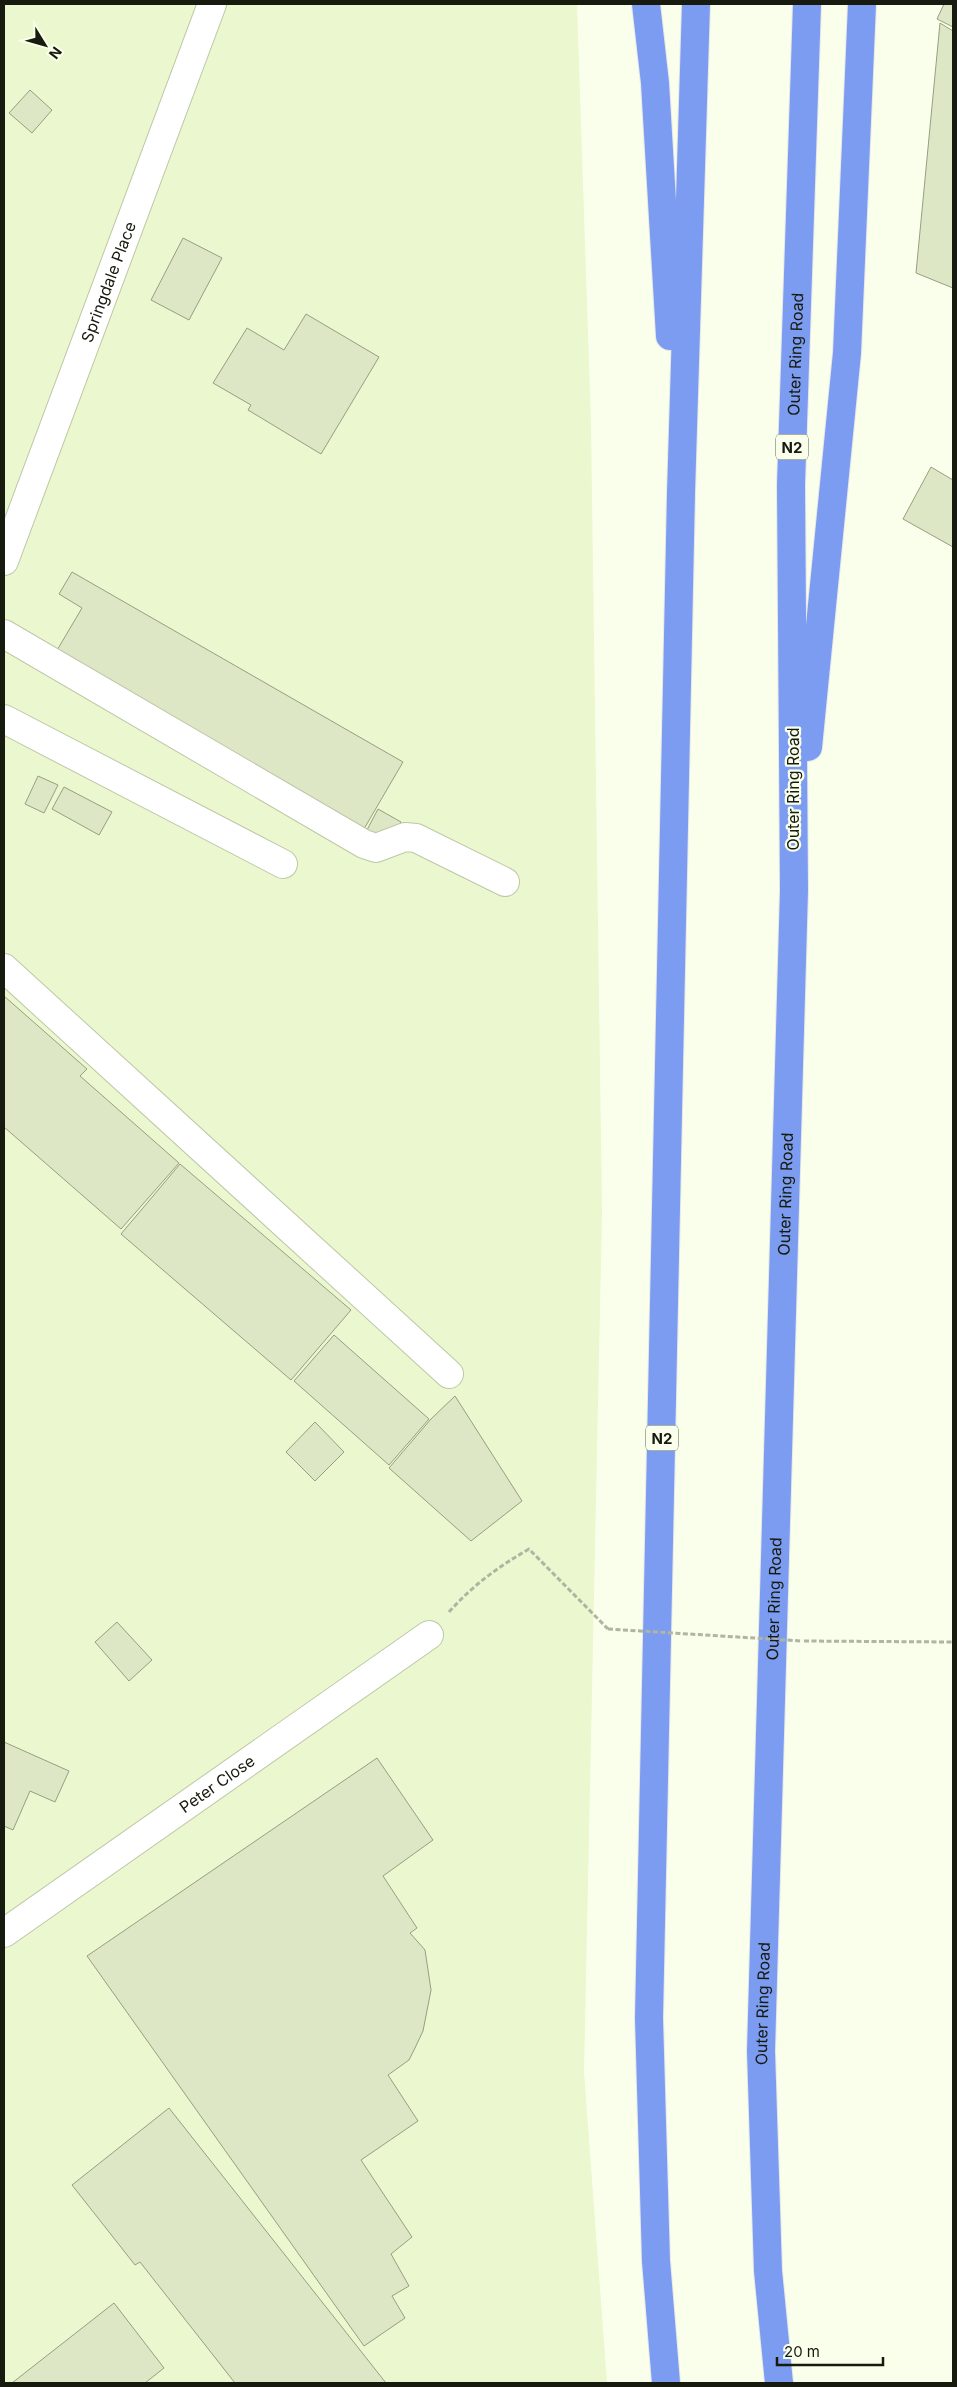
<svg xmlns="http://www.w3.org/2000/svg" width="957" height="2387" font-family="Inter,sans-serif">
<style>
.built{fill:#ebf7ce}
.building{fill:#dde6c5;stroke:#969f80}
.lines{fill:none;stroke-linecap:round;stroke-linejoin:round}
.minor-casing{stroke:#bec7a7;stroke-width:30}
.highway-casing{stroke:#e8e8e7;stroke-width:30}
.path{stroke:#afb4a3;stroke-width:3;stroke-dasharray:5 2.5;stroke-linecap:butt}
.minor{stroke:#fff;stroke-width:28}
.highway{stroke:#7c9cf1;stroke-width:28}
.path-bridge{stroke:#afb4a3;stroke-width:3;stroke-dasharray:5 2.5;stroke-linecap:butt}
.labels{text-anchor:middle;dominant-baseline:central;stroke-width:4.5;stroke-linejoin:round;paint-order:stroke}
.shield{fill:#f9ffeb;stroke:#5b5f51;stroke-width:1}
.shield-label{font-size:15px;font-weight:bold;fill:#171a0f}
.street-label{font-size:16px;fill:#171a0f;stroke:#f9ffeb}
</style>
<rect width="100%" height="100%" fill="#f9ffeb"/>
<path class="built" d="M4 4H577L591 424 602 1213 584 2072 607 2383H4Z"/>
<path class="building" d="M944 4H953V27L937 19Z
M940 23 953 31V288L916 273Z
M30 90 52 110 32 133 9 113Z
M183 238 222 258 189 320 151 300Z
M306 314 379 357 321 454 248 410 251 405 213 383 247 328 284 350Z
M931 467 953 480V547L903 519Z
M72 572 403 762 361 834 53 657 82 608 59 594Z
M38 776 58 785 44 813 25 804Z
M64 787 112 812 99 835 52 809Z
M378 809 401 822 390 842 367 830Z
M4 996 87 1069 80 1076 179 1163 121 1229 4 1127Z
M180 1164 351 1310 291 1380 121 1234Z
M334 1335 429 1419 389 1465 294 1381Z
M455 1396 522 1501 471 1541 389 1468 431 1419Z
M315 1422 344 1452 315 1481 286 1452Z
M117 1622 152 1660 129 1681 95 1642Z
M4 1742 69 1771 55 1802 30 1791 13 1830 4 1826Z
M377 1758 433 1840 383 1876 417 1928 410 1933 425 1950 431 1990 423 2031 415 2048 409 2060 388 2075 418 2121 361 2160 412 2237 391 2254 409 2286 392 2296 405 2318 364 2346 87 1956Z
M169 2108 386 2383H235L140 2262 135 2265 72 2185Z
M114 2303 164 2368 145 2383H12Z"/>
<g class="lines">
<g class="minor-casing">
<g id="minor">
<path id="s1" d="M4 561 212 4"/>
<path d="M4 634 364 844 376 848 405 837 416 838 505 882"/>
<path d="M4 719 283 864"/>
<path d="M4 968 449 1374"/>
<path id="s2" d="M4 1933 429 1635"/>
</g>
</g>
<g class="highway-casing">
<g id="highway">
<path d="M646 4 655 83 670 336"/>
<path d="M808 747 847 353 862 4"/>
<path d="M666 2383 656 2261 649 2018 681 493 696 4"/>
<path id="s3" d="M779 2383 768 2271 761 2051 794 890 791 485 807 4"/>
</g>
</g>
<path class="path" d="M449 1612C473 1585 498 1567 529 1549L608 1629
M804 1641 953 1642"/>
<use href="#minor" class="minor"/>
<use href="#highway" class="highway"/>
<path class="path-bridge" d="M608 1629 802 1641"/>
</g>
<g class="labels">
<g class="shield">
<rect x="776" y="434.5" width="32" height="25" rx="4"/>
<rect x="646" y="1425.5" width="32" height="25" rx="4"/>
</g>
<g class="shield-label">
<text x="792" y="447">N2</text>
<text x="662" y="1438">N2</text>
</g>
<g class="street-label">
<text stroke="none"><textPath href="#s1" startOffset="298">Springdale Place</textPath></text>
<text stroke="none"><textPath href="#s3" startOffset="2030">Outer Ring Road</textPath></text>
<text transform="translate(793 789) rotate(-90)">Outer Ring Road</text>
<text stroke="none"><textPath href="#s3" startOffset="1190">Outer Ring Road</textPath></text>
<text stroke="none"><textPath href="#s3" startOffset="785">Outer Ring Road</textPath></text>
<text stroke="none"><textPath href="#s2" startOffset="260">Peter Close</textPath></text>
<text stroke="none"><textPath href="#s3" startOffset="380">Outer Ring Road</textPath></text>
</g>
</g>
<rect width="957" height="2387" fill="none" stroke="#171a0f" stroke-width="10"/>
<g transform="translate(45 45) rotate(127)" stroke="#f9ffeb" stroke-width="4" paint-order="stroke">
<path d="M0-4L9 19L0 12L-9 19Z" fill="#171a0f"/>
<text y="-8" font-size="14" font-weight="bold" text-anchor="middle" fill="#171a0f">N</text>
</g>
<path d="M777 2357v8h106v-8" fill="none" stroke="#171a0f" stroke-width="2.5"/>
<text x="784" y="2357" font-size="15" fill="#171a0f" stroke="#f9ffeb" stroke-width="4" paint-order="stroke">20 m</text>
</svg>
